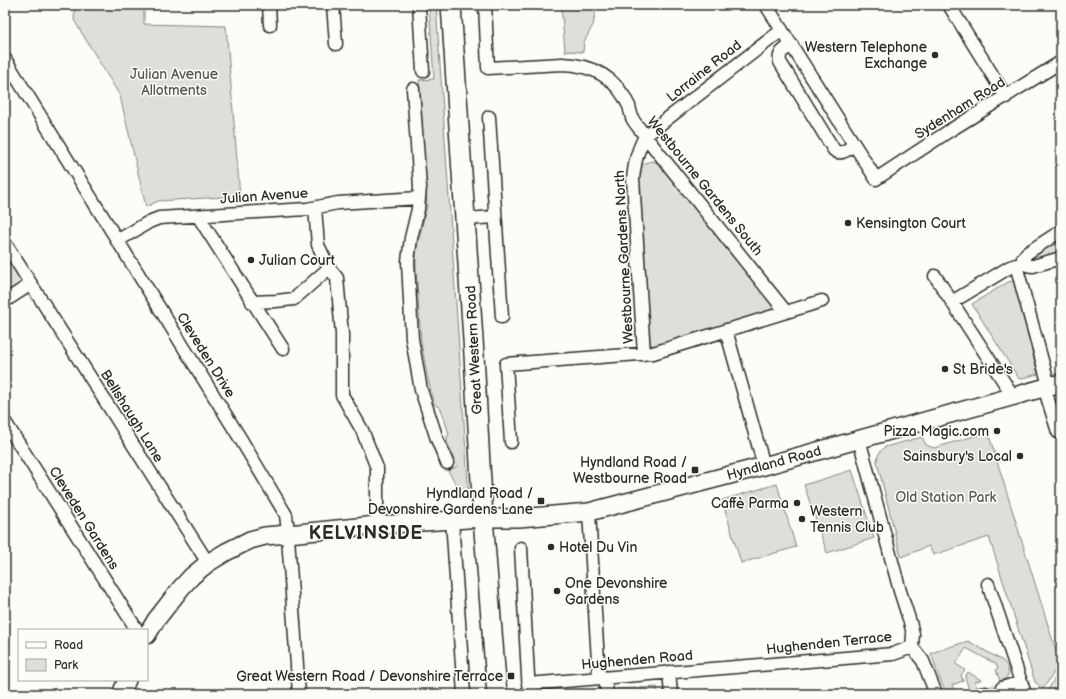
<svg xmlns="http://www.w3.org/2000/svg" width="1066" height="699" font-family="'Balsamiq Sans',sans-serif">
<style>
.green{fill:#dfdeda;stroke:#858482}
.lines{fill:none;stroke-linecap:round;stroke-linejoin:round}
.street-tunnel{stroke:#d3d2ce;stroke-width:12;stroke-dasharray:12 6;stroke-linecap:butt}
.street-casing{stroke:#2b2b2b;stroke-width:15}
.secondary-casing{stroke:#2b2b2b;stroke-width:20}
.primary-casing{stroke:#2b2b2b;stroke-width:22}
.street{stroke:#fdfcf7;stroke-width:12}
.secondary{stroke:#fdfcf7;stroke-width:17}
.primary{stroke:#fdfcf7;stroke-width:19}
.poi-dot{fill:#2b2b2b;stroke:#fdfcf7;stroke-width:1.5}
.labels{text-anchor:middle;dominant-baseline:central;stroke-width:3;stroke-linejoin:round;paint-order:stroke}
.poi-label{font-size:14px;fill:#2b2b2b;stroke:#fdfcf7;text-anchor:end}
.street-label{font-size:14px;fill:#2b2b2b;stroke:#fdfcf7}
.park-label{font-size:14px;fill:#585857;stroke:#fdfcf7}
.district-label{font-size:18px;font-weight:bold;letter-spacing:1px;fill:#2b2b2b;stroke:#fdfcf7}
</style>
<rect width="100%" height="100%" fill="#fdfcf7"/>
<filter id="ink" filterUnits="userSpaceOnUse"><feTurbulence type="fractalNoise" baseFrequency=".025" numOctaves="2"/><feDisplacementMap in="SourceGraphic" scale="8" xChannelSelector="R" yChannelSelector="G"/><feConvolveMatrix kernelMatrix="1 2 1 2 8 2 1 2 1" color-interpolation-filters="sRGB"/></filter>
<g filter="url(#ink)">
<path class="green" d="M75 5H144V24L226 26 240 196 158 201 146 207 120 96 74 20Z
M429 5H436L469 497 465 498 448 471 457 466 447 442V437L449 434 441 409 434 404 427 375 421 342 416 269V251L427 205 419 80 434 79Z
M561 5H597L593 25 584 42 583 52 565 51Z
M652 161 661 164 772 303 773 306 770 310 654 346 650 344 649 341 639 182C640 171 639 163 652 161Z
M1061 236V253L1033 260 1030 259V257Z
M5 253 23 283 5 295Z
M1014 281 1038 374 1019 379 972 304 1008 282Z
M988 432 1061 667V668L1055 671 1043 689 1035 682 989 537 933 555 929 546 901 557 877 462C877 455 880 451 885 447L922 437 926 445 934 448Z
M852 470 874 538 827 553 804 485Z
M777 484 796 547 741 563 722 500Z
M968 641 1003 661 1007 666 1009 674 1005 679 1000 681 996 670 998 668 996 664 992 662 966 648 956 664 965 670 961 675 963 681 952 685 955 692C952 693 951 694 948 693 942 690 934 661 931 653Z
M968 672 981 680 975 682 977 688 969 690 965 677Z
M1057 674H1061V694H1046Z
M657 687 658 694H618L617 689Z"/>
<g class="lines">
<path class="street-tunnel" d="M985 693 1002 688"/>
<g class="street-casing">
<path id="street" d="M269 5 270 25
M333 5 336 44
M419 5 423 71
M485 5 488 68 562 64C593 65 616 77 629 106 630 110 631 114 632 118 635 124 641 130 645 136L786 312
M766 5 876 179 949 131 1061 62
M949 5 1006 97
M792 45C784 50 778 52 780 62L834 150C841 156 848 149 854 145
M5 59 240 438 286 515 287 523 299 694
M413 89 420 187 418 209 411 238 408 261 409 282 412 339 421 390 437 439 447 463
M489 117 502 317
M315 208 318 245 329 268 337 278 342 334V395L362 430 377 468V525
M198 216 283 349
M466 219 495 217
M1061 231 1027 253 1023 258C1024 264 1027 266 1033 266L1061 258
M117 241 149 222 159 218 307 209 338 203 419 198
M5 243 31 284 5 301
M935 276 952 302
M31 284 208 563
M252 302 276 301 294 299 329 268
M726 330 764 466
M644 354 633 179C635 161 637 152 645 136L782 30
M1044 387 1058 432
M1013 396 952 302 1010 267 1016 265 1049 386
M5 422 137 630
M859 439 900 591 910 622 913 634 912 647
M511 442 506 364 653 353 822 301
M589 512 599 678
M452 520 464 694
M521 548 529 694
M988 584 1025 694
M912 647 923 661 936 694
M669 672 671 694
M605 678 607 694
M528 684 893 654 912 647
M1002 688 1021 682
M980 694 985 693"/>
</g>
<g class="secondary-casing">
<path id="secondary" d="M147 635 156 620 181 588 192 576 208 563 226 552 250 540 265 536 288 534 377 525 483 518H519L589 512 764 466 1061 383
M121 694 127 680"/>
</g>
<g class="primary-casing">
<path id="primary" d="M451 5 474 355 483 518 497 694"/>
</g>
<use href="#street" class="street"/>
<use href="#secondary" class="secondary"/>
<use href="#primary" class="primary"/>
</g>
</g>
<g class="poi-dot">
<circle cx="935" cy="55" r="4"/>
<circle cx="848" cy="223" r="4"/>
<circle cx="251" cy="260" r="4"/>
<circle cx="945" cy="369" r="4"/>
<circle cx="997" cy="431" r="4"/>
<circle cx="1020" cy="456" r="4"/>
<rect x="691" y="466" width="8" height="8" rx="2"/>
<rect x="537" y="497" width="8" height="8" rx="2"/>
<circle cx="797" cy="503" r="4"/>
<circle cx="802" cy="519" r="4"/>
<circle cx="551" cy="547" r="4"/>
<circle cx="557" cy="591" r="4"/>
<rect x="507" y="672" width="8" height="8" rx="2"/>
</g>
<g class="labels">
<g class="poi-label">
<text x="927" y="47">Western Telephone<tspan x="927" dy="16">Exchange</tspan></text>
<text x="856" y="223" text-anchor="start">Kensington Court</text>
<text x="259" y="260" text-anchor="start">Julian Court</text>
<text x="953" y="369" text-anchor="start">St Bride's</text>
<text x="989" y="431">Pizza Magic.com</text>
<text x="1012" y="456">Sainsbury's Local</text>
<text x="687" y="462">Hyndland Road /<tspan x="687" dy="16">Westbourne Road</tspan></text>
<text x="533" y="493">Hyndland Road /<tspan x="533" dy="16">Devonshire Gardens Lane</tspan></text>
<text x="789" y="503">Caffè Parma</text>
<text x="810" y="511" text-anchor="start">Western<tspan x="810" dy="16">Tennis Club</tspan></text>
<text x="559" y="547" text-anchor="start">Hotel Du Vin</text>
<text x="565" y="583" text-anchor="start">One Devonshire<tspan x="565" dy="16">Gardens</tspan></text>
<text x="503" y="676">Great Western Road / Devonshire Terrace</text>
</g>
<g class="street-label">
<text transform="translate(704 71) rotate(-38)">Lorraine Road</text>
<text transform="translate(960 108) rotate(-32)">Sydenham Road</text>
<text transform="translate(705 186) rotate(51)">Westbourne Gardens South</text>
<text transform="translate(264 196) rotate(-4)">Julian Avenue</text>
<text transform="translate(624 257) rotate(-93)">Westbourne Gardens North</text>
<text transform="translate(474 350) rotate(-93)">Great Western Road</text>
<text transform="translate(206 355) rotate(58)">Cleveden Drive</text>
<text transform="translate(132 416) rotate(58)">Bellshaugh Lane</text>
<text transform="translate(774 463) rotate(-15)">Hyndland Road</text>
<text transform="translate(84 518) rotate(58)">Cleveden Gardens</text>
<text transform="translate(829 643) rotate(-6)">Hughenden Terrace</text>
<text transform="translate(637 660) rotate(-5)">Hughenden Road</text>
</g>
<g class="park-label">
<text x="174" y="74">Julian Avenue<tspan x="174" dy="16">Allotments</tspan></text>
<text x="946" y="497">Old Station Park</text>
</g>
<g class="district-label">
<text x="366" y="533">KELVINSIDE</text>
</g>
</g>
<rect width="1066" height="699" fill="none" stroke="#fdfcf7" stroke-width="20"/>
<rect x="10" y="10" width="1046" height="679" fill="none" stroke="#2b2b2b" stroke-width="1.5" filter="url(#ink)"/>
<rect x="18" y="629" width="130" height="52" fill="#fdfcf7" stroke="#a9a8a5"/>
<rect x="26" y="642" width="20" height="6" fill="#fdfcf7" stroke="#a9a8a5"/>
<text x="54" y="649" font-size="12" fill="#2b2b2b">Road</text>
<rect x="26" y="659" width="20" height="12" fill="#dfdeda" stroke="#a9a8a5"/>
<text x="54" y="669" font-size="12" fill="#2b2b2b">Park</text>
</svg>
